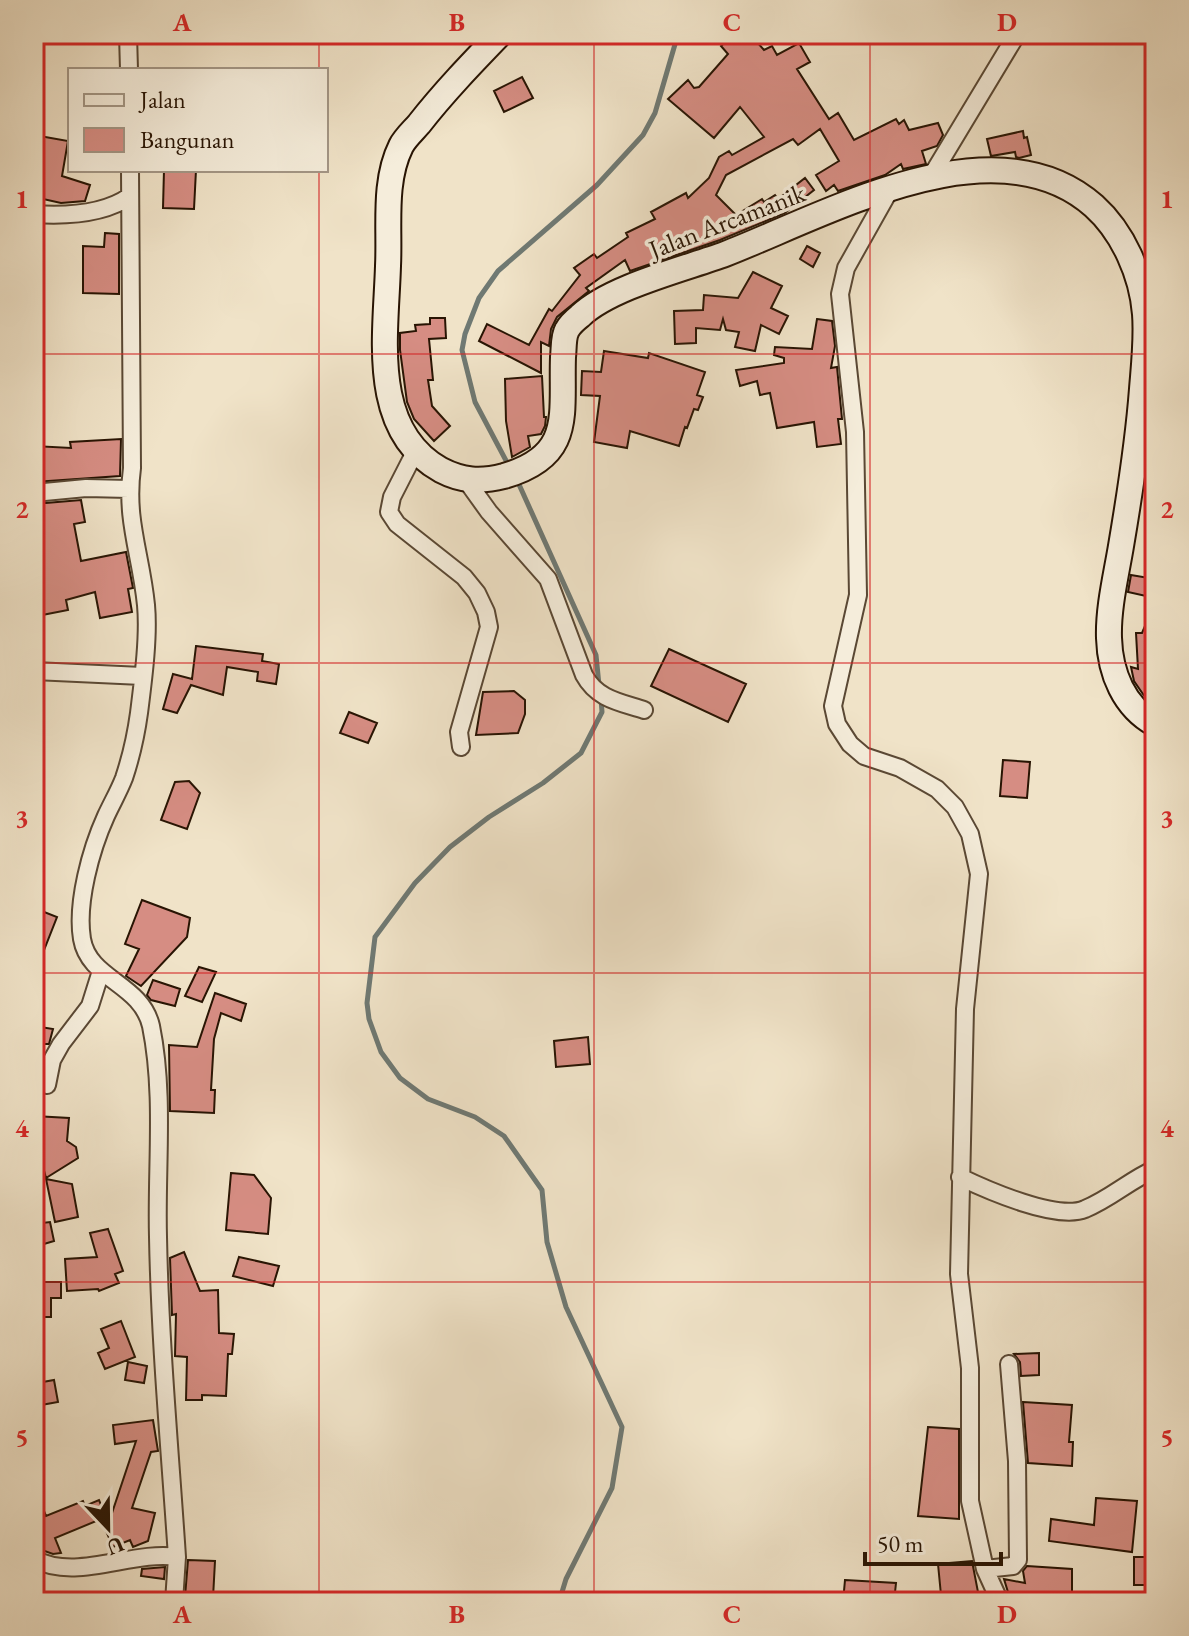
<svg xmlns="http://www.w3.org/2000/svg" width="1189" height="1636" font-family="'EB Garamond',serif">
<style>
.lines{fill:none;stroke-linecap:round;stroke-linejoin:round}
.stream{stroke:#6f7973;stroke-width:5}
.building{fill:#d68d83;stroke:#281403;stroke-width:2}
.street-casing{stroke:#5a4834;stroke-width:20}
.secondary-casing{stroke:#281403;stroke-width:28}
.street{stroke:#f5eddb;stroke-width:16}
.secondary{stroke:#f5eddb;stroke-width:24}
.grid{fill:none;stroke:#d62828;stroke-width:2;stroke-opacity:0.55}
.labels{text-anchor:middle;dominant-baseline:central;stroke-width:7;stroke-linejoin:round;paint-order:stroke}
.street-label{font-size:26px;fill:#281403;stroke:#f5eddb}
.neatline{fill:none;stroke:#d62828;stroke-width:3}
.grid-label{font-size:26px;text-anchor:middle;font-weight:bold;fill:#d62828}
</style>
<rect width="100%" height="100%" fill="#f0e3c8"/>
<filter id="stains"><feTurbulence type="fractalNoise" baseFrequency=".0025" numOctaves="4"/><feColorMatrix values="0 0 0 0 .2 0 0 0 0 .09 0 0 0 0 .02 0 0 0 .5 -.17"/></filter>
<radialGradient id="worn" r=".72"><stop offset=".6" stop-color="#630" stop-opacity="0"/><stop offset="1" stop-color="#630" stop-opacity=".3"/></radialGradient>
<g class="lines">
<path class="stream" d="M510 468 475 402 462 350 465 334 479 298 498 271 597 185 643 135 655 113 678 34
M517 480 596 655 599 685
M559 1602 566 1579 612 1488 622 1427 566 1307 547 1242 542 1190 504 1136 475 1117 428 1099 400 1078 381 1052 369 1019 367 1003 375 937 415 883 450 847 489 817 543 783 581 753 602 712 601 699"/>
</g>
<path class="building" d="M734 34H750L764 50 772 46 777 55 799 43 810 62 797 69 829 119 838 113 854 140 896 119 899 124 904 120 909 130 938 123 943 135 937 146 922 151 926 164 903 169 901 164 885 175 838 191 834 185 826 191 816 175 839 161 820 129 798 145 793 139 726 175 716 195 736 215 762 199 764 202 775 195 778 199 805 178 814 190 785 213 720 240 630 271 625 260 586 288 589 291 557 317 551 329 549 346 541 342V373L479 341 487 324 529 345 549 309 552 311 580 275 574 268 594 254 597 258 628 237 626 233 655 219 651 212 686 193 688 198 709 178 719 157 729 151 732 155 764 137 740 107 714 138 668 99 688 80 694 88 699 87 728 54 721 46Z
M522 77 533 98 504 112 494 91Z
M1023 131 1024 138 1027 137 1031 155 1019 158 1016 157 1015 152 991 156 987 139Z
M34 135 68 141 62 176 90 185 85 201 61 203 34 197Z
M164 170H196L194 209 163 208Z
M105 233 119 234V294L83 293V246L104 247Z
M807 246 820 253 813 267 800 259Z
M753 272 782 286 771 308 788 316 779 334 761 325 755 351 735 347 739 332 726 330 723 319 720 330 696 328V343L675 344 674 311 703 310 704 295 738 298Z
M430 318H445L446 338 429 339 433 380H428L432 406 450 426 434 441 414 419 407 402 400 350V333L416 331 415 325 430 324Z
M817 319 832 321 835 346 831 368 837 367 842 419H838L841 444 817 447 814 422 777 428 770 393 760 395 757 381 740 386 736 370 784 363V358L774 355 775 347 812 349Z
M604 351 648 358 649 353 705 372 697 395 703 397 698 410 694 409 687 428 685 427 679 446 630 431 627 448 594 442 600 396 581 395 582 371 601 372Z
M542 376 544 417H546L545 426 541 434 528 436 530 447 512 457 506 421 505 379Z
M121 439 120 476 34 482V446L71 448 70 442Z
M81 500 85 522 74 524 81 561 126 552 133 588 128 589 132 612 100 618 95 592 66 600 68 610 37 616 34 600V504Z
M1131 575 1155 579V598L1128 592Z
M1155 603V696L1145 697 1134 681 1131 667 1138 669 1136 633H1142Z
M196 646 263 654 262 661 279 664 276 684 257 681 258 672 227 667 223 695 191 685 177 713 163 709 173 674 192 679Z
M669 649 746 684 728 722 651 686Z
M514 691 525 700V714L518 733 476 735 483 692Z
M349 712 377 723 368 743 340 733Z
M1003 760 1030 762 1027 798 1000 796Z
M189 781 200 793 187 829 161 820 175 782Z
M142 900 190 918 187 937 141 986 126 976 139 949 125 944Z
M34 908 57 917 35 973H34Z
M199 967 216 972 202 1002 185 996Z
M153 980 180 989 175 1006 151 1000 147 995Z
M215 993 246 1004 241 1021 221 1013 214 1039 211 1090H215L214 1113 170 1111 169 1045 197 1047Z
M34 1026 53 1029 49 1044H34Z
M588 1037 590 1064 556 1067 554 1041Z
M34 1116 69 1118 67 1141 76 1147 78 1158 46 1178 43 1167 34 1171Z
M231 1173 254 1175 271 1198 268 1234 226 1230Z
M46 1179 72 1184 78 1217 55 1222Z
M50 1222 54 1241 34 1247V1224Z
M108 1229 123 1271 115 1274 119 1283 99 1291 98 1289 67 1291 65 1259 97 1257 90 1233Z
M184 1252 200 1291 218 1290 219 1333 234 1334 232 1354H228L226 1396 202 1395V1400H186L187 1357 175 1356 176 1314 172 1315 170 1258Z
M239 1257 279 1266 273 1286 233 1276Z
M34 1282H61V1298H51V1317H34Z
M121 1321 135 1357 105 1369 98 1353 109 1348 101 1329Z
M1039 1353V1375L1021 1376 1020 1362 1014 1354Z
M128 1362 147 1366 144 1383 125 1380Z
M54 1380 58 1402 41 1405 37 1383Z
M1023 1402 1072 1405 1069 1442H1073L1072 1466 1028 1463Z
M153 1420 158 1451 151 1452 132 1508 155 1513 148 1541 133 1547 130 1540 113 1547 106 1531 136 1441 115 1444 113 1425Z
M928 1427 959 1429V1519L918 1516Z
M34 1487 46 1516 83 1501 85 1506 99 1500 106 1517 55 1538 61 1553 53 1554 36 1548 34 1542Z
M1096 1498 1137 1501 1132 1552 1049 1541 1051 1519 1094 1525Z
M1134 1557H1155V1585H1134Z
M188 1560 215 1561 213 1598 185 1597Z
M972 1561 978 1592 941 1595 938 1564Z
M1027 1566 1072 1569V1602H1011L1004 1579 1025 1583 1023 1571Z
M165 1567 164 1579 141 1576 142 1569Z
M845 1580 896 1583 894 1602H843Z"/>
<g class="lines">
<g class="street-casing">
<path id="street" d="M128 34 129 70
M932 175 1017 34
M892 186 846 268 840 294 855 432 858 595 833 706 837 724 850 744 864 756 900 768 937 789 955 807 970 834 979 874 965 1009 959 1274 970 1368V1501L985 1569 1000 1602
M34 214C65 216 105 214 130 196
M415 452 392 497 389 512 397 524 464 577 477 593 486 612 489 627 459 732 461 747
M466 480 489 512 548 579 584 675C597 699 619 702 644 710
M34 493 86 488 129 489
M34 671 142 676
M47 1085 52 1060 61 1044 90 1006 101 971
M960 1177C987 1190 1057 1221 1085 1209 1110 1199 1130 1180 1155 1169
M34 1559C77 1582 132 1550 177 1557 170 1451 160 1344 158 1237 156 1168 165 1095 151 1026 141 983 89 980 82 939 76 903 91 849 106 816 112 803 119 791 124 778 131 757 136 735 139 713 143 681 149 637 146 605 141 554 125 520 132 468L130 170
M985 1569 1013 1566 1018 1560 1017 1461 1009 1364
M174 1602 177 1557"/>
</g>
<g class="secondary-casing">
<path id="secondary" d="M500 34C472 63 444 92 419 124 413 131 405 138 401 146 383 182 390 227 388 266 386 335 369 430 441 470 462 481 481 482 504 476 574 456 561 415 563 357 564 349 563 337 567 330 570 324 575 320 580 316 610 287 684 269 725 254 826 215 995 118 1094 206 1123 232 1142 275 1145 314 1147 338 1144 364 1142 389 1138 442 1130 493 1121 546 1116 576 1108 608 1109 638 1110 673 1124 707 1155 724"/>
</g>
<use href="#street" class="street"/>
<use href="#secondary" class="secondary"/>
</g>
<path class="grid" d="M319 34V70M594 34V1602M870 34V1602M319 170V1602M34 354H1155M34 663H1155M34 973H1155M34 1282H1155"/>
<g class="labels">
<g class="street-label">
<text transform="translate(727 221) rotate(-21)">Jalan Arcamanik</text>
</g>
</g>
<rect width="1189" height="1636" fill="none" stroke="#f0e3c8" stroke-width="88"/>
<rect x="68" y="68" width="260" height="104" fill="#f5eddb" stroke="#a39685" stroke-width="2"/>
<rect x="84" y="94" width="40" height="12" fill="#f5eddb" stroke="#a39685" stroke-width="2"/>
<text x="140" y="108" font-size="24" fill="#281403">Jalan</text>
<rect x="84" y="128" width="40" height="24" fill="#d68d83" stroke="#a39685" stroke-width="2"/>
<text x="140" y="148" font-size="24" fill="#281403">Bangunan</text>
<g transform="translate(108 1528) rotate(158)" stroke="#f5eddb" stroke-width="6" paint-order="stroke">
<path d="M0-6L14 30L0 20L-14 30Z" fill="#281403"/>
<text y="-12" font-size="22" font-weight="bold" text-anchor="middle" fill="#281403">U</text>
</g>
<path d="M865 1552v12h136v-12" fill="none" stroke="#281403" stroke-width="4"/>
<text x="877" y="1552" font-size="24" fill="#281403" stroke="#f5eddb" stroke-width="6" paint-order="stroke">50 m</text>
<rect x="44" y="44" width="1101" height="1548" class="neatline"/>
<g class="grid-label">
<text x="182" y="31">A</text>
<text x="457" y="31">B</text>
<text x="732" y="31">C</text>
<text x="1007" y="31">D</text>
<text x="22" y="208">1</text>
<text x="1167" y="208">1</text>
<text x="22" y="518">2</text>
<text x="1167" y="518">2</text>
<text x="22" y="827">3</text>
<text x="1167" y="827">3</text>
<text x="22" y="1137">4</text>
<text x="1167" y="1137">4</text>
<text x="22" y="1446">5</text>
<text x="1167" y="1446">5</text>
<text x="182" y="1623">A</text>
<text x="457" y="1623">B</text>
<text x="732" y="1623">C</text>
<text x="1007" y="1623">D</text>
</g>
<rect width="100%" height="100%" filter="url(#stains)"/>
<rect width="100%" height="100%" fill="url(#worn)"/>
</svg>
